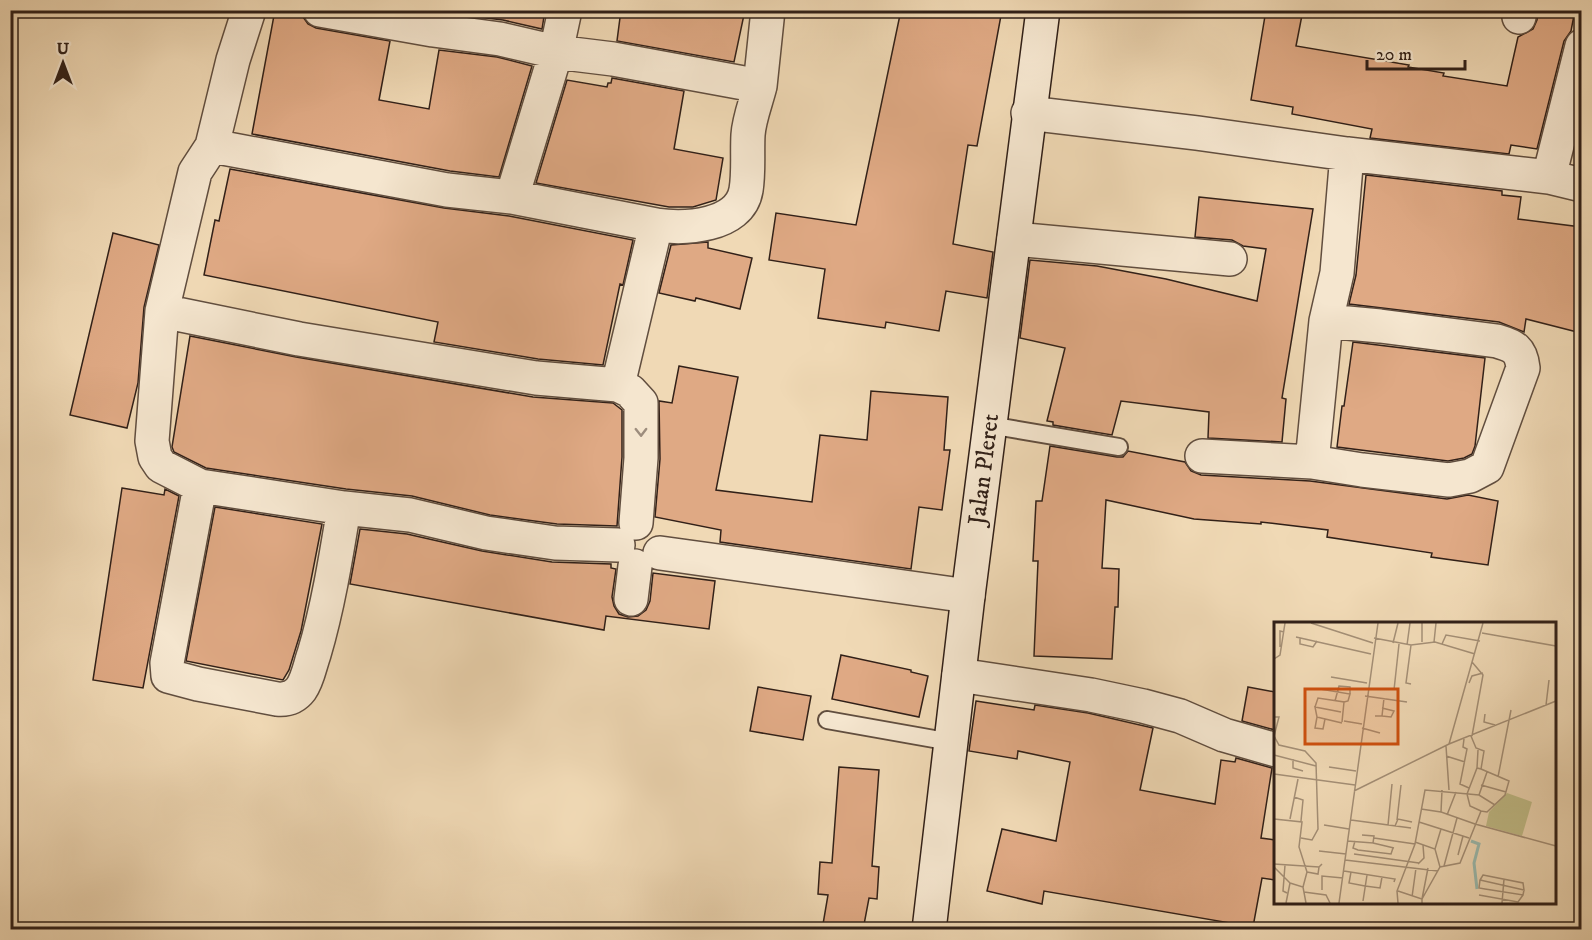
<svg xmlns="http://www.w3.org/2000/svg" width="1592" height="940" font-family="'IM FELL DW Pica',serif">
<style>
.building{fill:#dfa984;stroke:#312018;stroke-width:1.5}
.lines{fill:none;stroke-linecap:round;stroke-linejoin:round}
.lane-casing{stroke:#614e3f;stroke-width:20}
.street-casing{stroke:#614e3f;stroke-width:36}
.secondary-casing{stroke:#312018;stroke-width:36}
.lane{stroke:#f5e6cf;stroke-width:16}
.street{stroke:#f5e6cf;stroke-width:33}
.secondary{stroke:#f5e6cf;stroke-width:33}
.oneway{stroke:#9d8d7d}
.labels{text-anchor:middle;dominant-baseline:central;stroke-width:6;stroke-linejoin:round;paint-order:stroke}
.street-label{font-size:24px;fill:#312018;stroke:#f5e6cf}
.inset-river{fill:none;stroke:#9abaae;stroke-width:3}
.inset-road{fill:none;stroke:#a48f76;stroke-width:1.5}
.view{fill:#cd500e;fill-opacity:0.15;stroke:#cd500e;stroke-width:3}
.inset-edge{fill:none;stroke:#312018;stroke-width:3}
</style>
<rect width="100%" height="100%" fill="#f0d9b5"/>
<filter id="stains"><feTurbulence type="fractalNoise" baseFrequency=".00333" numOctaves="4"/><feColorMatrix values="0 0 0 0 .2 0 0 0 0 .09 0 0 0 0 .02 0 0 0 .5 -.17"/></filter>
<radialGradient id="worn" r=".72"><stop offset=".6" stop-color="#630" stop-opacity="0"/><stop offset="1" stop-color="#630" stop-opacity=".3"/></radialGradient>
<path class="building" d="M275 10H302L303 17 308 24 316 28 390 41 379 100 429 109 439 50 497 57 532 66 499 177 450 171 252 134Z
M447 10H545L542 29 503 20 446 13Z
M621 10H745L734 62 617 41Z
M901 10H1002L977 146 968 145 953 244 993 252 987 298 946 291 939 331 886 322 885 328 818 318 825 269 769 260 776 213 856 225Z
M1266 10H1303L1296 46 1409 65 1408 67 1444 73 1443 76 1507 86 1518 37 1533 29 1537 20 1538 10H1575L1571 31 1564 41 1537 149 1511 145 1509 154 1370 138 1372 129 1292 114 1293 107 1251 100Z
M612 78 684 91 674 149 723 158 716 200 693 207H669L536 183 567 80 607 87 608 83H611Z
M230 169 444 208 509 216 633 240 623 285 620 284 603 365 538 359 434 342 438 322 204 275 215 220 219 221Z
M1366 175 1502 191V195L1521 197 1518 219 1581 227V333L1526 319 1524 332 1499 322 1349 304 1356 275Z
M1199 197 1313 209 1282 398 1286 399 1282 442 1208 438 1209 412 1121 401 1112 435 1053 425V422L1047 421 1065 348 1020 338 1030 260 1097 266 1166 279 1257 301 1266 249 1243 246 1232 240 1195 237Z
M113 233 159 245 144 307 138 383 127 428 70 415Z
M708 242V248L752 258 740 309 696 298 695 301 659 293 671 245Z
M190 336 296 357 533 397 613 403 622 410V457L617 526 557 524 490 515 412 496 346 489 206 468 174 452 172 447Z
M1353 342 1485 358 1475 446 1472 454 1464 458 1448 461 1337 447 1342 406H1344Z
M679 366 738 377 716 490 812 502 820 435 867 440 871 391 948 397 944 450H950L942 510 919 507 911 569 720 542 721 530 655 517 660 459 659 401 672 403Z
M1050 446 1117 457H1123L1128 451 1185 462 1191 471 1201 475 1310 481 1447 499 1468 495 1498 501 1488 565 1431 557 1432 553 1327 537 1328 530 1261 522V524L1194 519 1106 500 1102 568 1119 569 1118 607H1115L1112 659 1034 656 1038 561H1033L1036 501H1042Z
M122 488 164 495 165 489 179 496 143 688 93 680Z
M215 507 322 524 301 631 289 670 283 680 186 661Z
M360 529 407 534 482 551 552 562 611 564V568L616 569 612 597 614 606 619 614 628 617 638 616 646 610 650 601 653 573 715 581 709 629 606 616 604 630 350 584Z
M841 655 911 670V672L928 676 919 717 832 699Z
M758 687 811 696 803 740 750 731Z
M1248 687 1275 692V730L1242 721Z
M976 701 1034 710 1035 705 1088 713 1153 728 1140 790 1215 804 1221 760 1235 762 1236 758 1272 768 1261 838 1275 840V880L1262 878 1253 927 1044 891 1042 904 987 891 1002 829 1056 841 1070 762 1018 751 1017 759 969 751Z
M839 767 879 770 872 866 879 867 877 899 869 898 863 930H822L828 895 818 894 820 862 832 863Z"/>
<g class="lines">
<g class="lane-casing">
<path id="lane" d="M989 425 1119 447
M827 720 951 742"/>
</g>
<g class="street-casing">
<path id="street" d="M320 10 433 30 500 39 556 52 613 59 760 86C756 102 749 119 748 135 747 153 749 172 746 190 740 227 684 229 656 225
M1519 17 1520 10
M760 86 768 10
M1028 113 1197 133 1347 154 1549 177 1582 185
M212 146 233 60 249 10
M1549 177 1582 46
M512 197 556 52 565 10
M1014 239 1230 259
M162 311 195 172 212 146 447 190 512 197 656 225 618 385
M1202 456 1312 462 1326 321 1337 273 1347 154
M1312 462 1362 470 1449 480 1470 476 1487 467 1523 368C1521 349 1514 346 1497 341L1380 326 1326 321
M200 486 161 466 155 457 152 441 162 311 299 339 536 378 618 385 630 391 641 403V458L636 523
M344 508 200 486 167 663 168 676 198 684 277 699C287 700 295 697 301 689 308 679 310 665 314 654 328 607 336 557 344 508L410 515 486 533 555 543 618 545
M660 553 968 596
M631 599 635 566
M959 675 1091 695 1143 706 1180 716 1224 735 1276 750"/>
</g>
<g class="secondary-casing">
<g id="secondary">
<path id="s1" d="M929 930 968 596 1043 10"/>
</g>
</g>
<use href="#lane" class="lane"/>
<use href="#street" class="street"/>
<use href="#secondary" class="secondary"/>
</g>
<defs><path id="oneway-chevron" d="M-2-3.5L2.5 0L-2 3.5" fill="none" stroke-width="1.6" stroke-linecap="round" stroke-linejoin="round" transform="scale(1.5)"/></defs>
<use class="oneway" href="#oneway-chevron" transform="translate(641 432) rotate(89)"/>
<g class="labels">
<g class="street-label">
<text stroke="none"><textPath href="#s1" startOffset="464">Jalan Pleret</textPath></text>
</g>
</g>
<g transform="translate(1274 622)">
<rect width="282" height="282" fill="#f0d9b5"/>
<path d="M233 171 258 180 248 214 212 204 215 190Z" fill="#c1bd88"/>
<path class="inset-river" d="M197 219 205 222 200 241 203 267"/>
<path class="inset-road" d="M37 1 99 21M208 11 282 24M22 15 97 32M26 16V22L39 25 43 19M100 16 137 23 161 20 201 32M148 20V1M160 20 162 1M119 21 124 1M168 22 172 13 206 19M133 23 136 1M6 25V9L10 10M0 37 6 33 11 1M57 55 93 61M195 61 198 54 209 51M137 62 132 61 137 23M46 67 76 72 74 79 70 80M120 68 125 22M91 74 133 80M61 79 65 64 76 65V72M272 83 275 58M41 85 44 76 70 80 68 100M211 92 210 100 221 103M101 94H108L110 76M108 94 117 95 120 89 108 86M0 95H5L0 114 5 123 31 129 42 141 44 207 38 218 27 216M43 95 41 85 67 90M51 97 43 95 41 106 49 107 51 97 68 101M70 99 88 102M88 106 106 111M197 114 202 126 210 129 207 147M198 114 209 53 198 40M190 117 189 125 193 127 186 162 195 166M175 122 209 1M172 124 175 168M0 133 42 144M172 134 191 140M19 137V146L29 149M55 145 82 149M203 146 204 128M0 152 81 163M224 155 237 88M207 163 232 170M168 168 167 190 201 202M80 169 175 122 282 79M205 173 213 150M20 175 29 178 27 199M147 187 167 190M207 189 196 184 193 172 203 146 207 147M173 193 182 170M0 197 28 200 25 225 33 250 29 265M16 197 24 157M77 198 137 206M123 198 127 163M145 200 167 207M201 202 282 224M50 203 75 207M114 203 118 162M121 204 124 197 138 200M100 216 141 222M73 219 99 221 100 214 88 213M81 219 79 226 84 228 117 232 119 226M141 220 161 227 166 245M99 221 120 226M161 227 167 207 195 216M45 229 72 232M80 232 145 241M184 233 189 214M71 238 164 249M0 242 45 245 48 242M144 242 150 236 149 223M11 243 9 269 13 271M170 244 183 196M0 245 16 261M70 249 121 257 120 260M33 250 44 252 45 245M77 250 75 261 91 264 106 266 108 255M209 253 249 261 250 268 206 258ZM206 258 205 266 211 267 249 273 250 268M48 268V254L69 256M124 269 148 277V281M30 270 52 273 56 281M205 273 244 280 249 273M138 275 142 246M148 277 166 245 186 241 207 189 213 190 231 173 235 159 207 147M148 277 154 246M89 279 93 253M12 281 16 261 29 265 32 281M65 281 104 1M124 281 123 269 141 222 151 168 205 173 221 183M228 281 230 257"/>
<path class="view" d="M31 67H124V122H31Z"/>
<rect width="282" height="282" class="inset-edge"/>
</g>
<rect width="1592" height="940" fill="none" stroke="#f0d9b5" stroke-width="36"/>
<rect x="12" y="12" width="1568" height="916" fill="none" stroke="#312018" stroke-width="3"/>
<rect x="18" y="18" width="1556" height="904" fill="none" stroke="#312018" stroke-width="1.5"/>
<g transform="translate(63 63)" stroke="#f5e6cf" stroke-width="4.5" paint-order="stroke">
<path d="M0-4.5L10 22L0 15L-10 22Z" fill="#312018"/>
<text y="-9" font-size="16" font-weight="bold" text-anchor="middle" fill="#312018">U</text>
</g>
<path d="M1367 60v9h98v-9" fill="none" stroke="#312018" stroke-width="3"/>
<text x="1376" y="60" font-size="18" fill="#312018" stroke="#f5e6cf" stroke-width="4.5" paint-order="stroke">20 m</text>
<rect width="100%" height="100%" filter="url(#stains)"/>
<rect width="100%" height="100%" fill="url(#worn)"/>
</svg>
